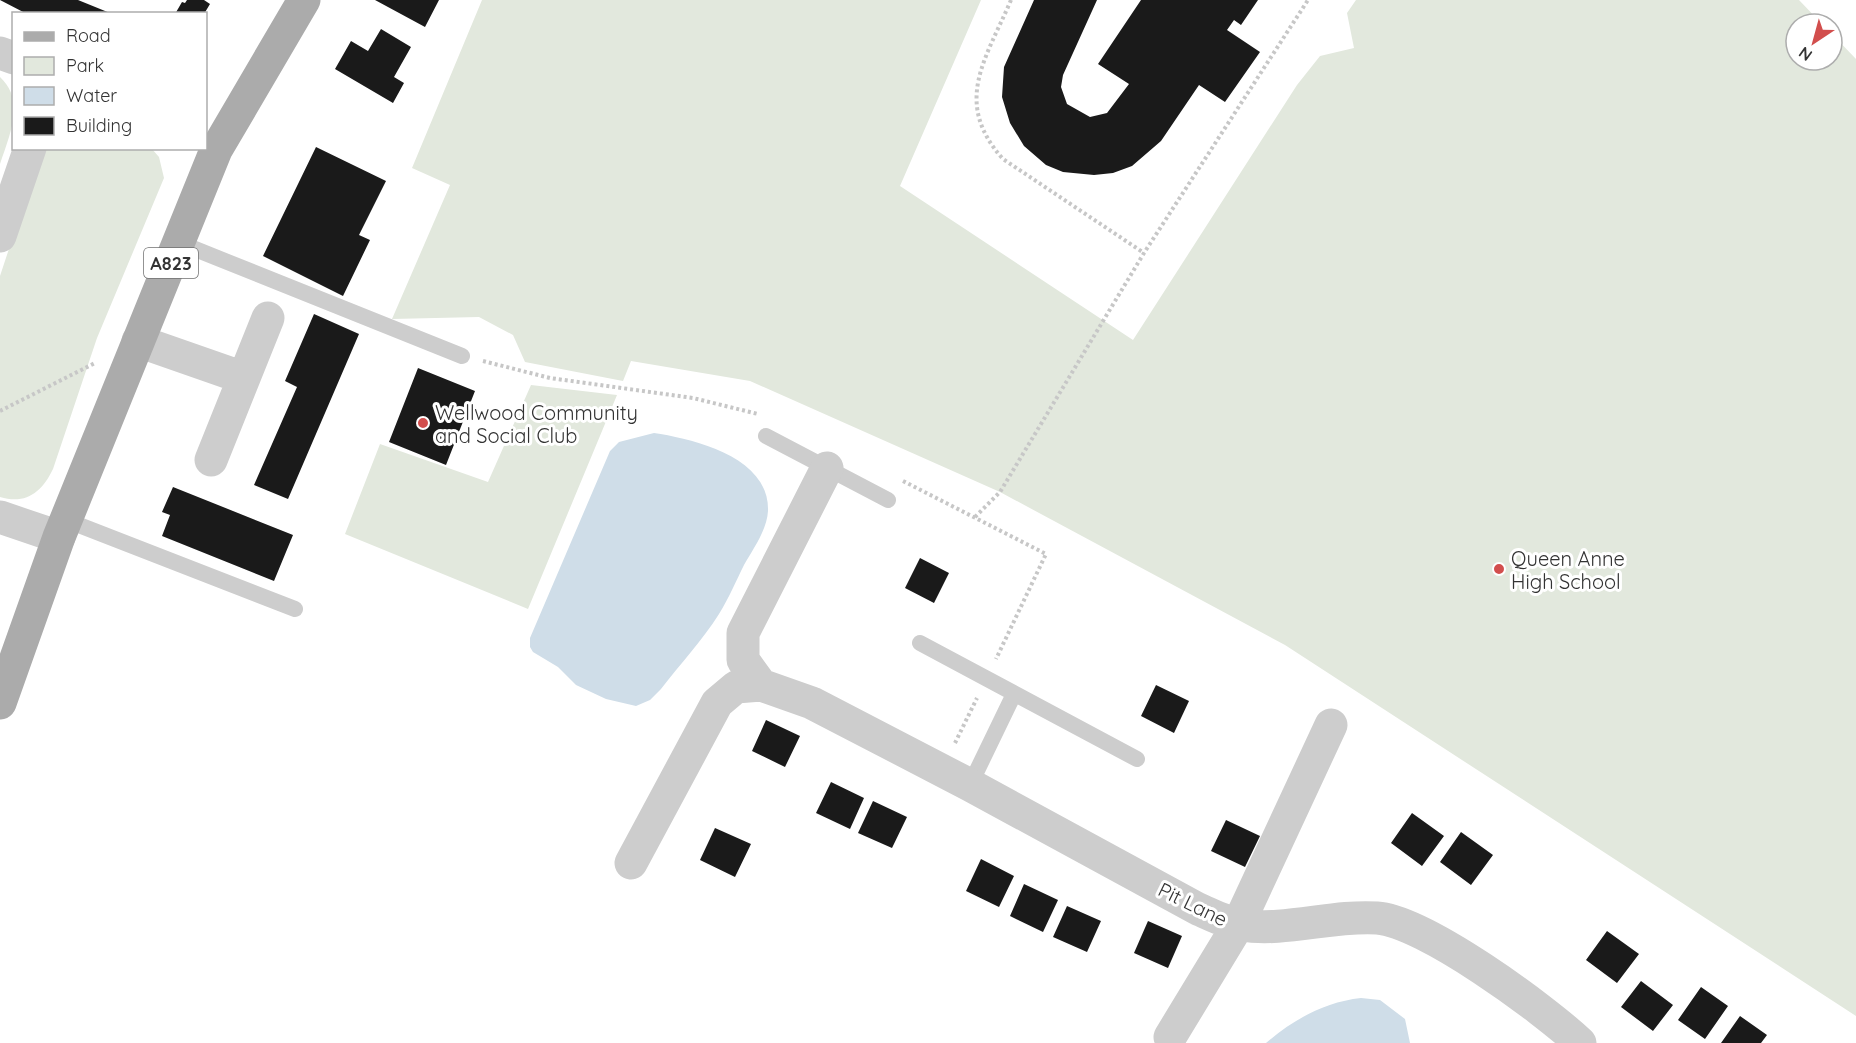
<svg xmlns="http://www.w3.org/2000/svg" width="1856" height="1043" font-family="Quicksand,sans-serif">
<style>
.green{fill:#e2e8dd}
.water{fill:#cfdde8}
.building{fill:#1a1a1a}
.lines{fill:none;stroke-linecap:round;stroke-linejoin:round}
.path{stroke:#c7c7c7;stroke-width:4;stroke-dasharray:3 3;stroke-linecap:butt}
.service{stroke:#cdcdcd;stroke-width:16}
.minor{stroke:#cdcdcd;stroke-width:33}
.primary{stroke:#ababab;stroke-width:33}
.poi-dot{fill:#d24e4d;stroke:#fff;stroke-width:2}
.labels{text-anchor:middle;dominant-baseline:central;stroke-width:6;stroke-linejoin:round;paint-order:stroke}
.shield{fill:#fff;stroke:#707070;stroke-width:1.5}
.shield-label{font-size:18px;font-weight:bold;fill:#333}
.poi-label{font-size:20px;fill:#333;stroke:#fff;text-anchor:start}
.street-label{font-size:20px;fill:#333;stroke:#fff}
</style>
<rect width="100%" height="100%" fill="#fff"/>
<path class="green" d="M482 0H981L900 186 1133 340 1297 85 1320 56 1354 48 1347 13 1356 0H1799L1822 24H1796V60H1832V34L1856 59V1016L1285 645 1000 492 750 381 631 361 623 381 525 362 513 335 479 317 392 319 450 185 412 168Z
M0 77C26 101 9 136 0 164Z
M42 149H152L159 157 164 178 97 338 53 469C42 492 26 505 0 497V276Z
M531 385 617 395 528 609 345 534 380 444 488 482Z"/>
<path class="water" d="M654 433C694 439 770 457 768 511 767 530 753 549 744 565 736 581 729 598 719 614 702 641 680 664 661 689L650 700 636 706 606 699 576 685 558 667 533 652 530 647V638L610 451 619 442Z
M1361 998 1380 1000 1405 1019 1410 1043H1266C1294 1019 1325 1002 1361 998Z"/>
<path class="building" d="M0 0H78L110 13 27 14Z
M187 0H204L210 4 204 14H175L182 2 185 3Z
M375 0H439L425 27Z
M1034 0H1097L1063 75 1061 87 1067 104 1090 117 1107 113 1129 84 1098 64 1141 0H1258L1241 25 1234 20 1227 30 1260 52 1225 102 1199 85 1161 141 1132 166 1113 173 1094 175 1063 172 1046 165 1024 146 1010 123 1002 97 1004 67Z
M381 29 411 47 394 77 404 83 393 103 335 69 351 41 368 51Z
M316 147 386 181 359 235 370 240 343 296 263 256Z
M314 314 359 334 288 499 254 485 297 387 285 381Z
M418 368 475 391 446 465 389 442Z
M173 487 293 535 274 581 162 536 170 515 162 512Z
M920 558 949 573 934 603 905 588Z
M1156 685 1189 701 1174 733 1141 716Z
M766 720 800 736 785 767 752 751Z
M831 782 864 798 850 829 816 813Z
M873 801 907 817 892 848 858 833Z
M1412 813 1444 836 1422 866 1391 843Z
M1226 820 1260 836 1245 867 1211 851Z
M715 828 751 844 735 877 700 860Z
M1461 832 1493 855 1471 885 1440 862Z
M981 859 1014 876 999 907 966 891Z
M1024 884 1058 900 1043 932 1010 916Z
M1067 906 1101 921 1087 952 1053 937Z
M1148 921 1182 936 1168 968 1134 953Z
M1607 931 1639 954 1617 983 1586 960Z
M1641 981 1673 1005 1653 1031 1621 1007Z
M1701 987 1728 1006 1705 1039 1678 1020Z
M1740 1016 1767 1035 1761 1043H1721Z"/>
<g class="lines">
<path class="path" d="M1011 0C986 59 952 102 1003 159L1144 253
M483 361 550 378 693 398 758 414
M0 411 95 363
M903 481 1046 554 996 659
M975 517 1000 492 1144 253 1308 0
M955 743 977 698"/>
<path class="service" d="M180 243 462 356
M766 436 888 500
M66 520 295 609
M920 643 1137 759
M970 785 1014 694"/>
<path class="minor" d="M0 53 14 58
M0 236 30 148
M138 341 244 378
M211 460 268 318
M0 517 59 537
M761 685 743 660V633L827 468
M631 863 717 703 736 687 761 685 812 703 970 785 1198 909C1212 915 1227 923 1241 925 1286 932 1331 915 1377 918 1424 921 1544 1009 1580 1043
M1170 1037 1238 925 1331 725"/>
<path class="primary" d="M0 703 59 537 216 150 304 0"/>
</g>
<g class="poi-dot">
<circle cx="423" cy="423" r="6"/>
<circle cx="1499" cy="569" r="6"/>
</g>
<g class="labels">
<rect class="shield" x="144" y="248" width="54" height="30" rx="4.5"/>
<g class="shield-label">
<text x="171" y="263">A823</text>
</g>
<g class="poi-label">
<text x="435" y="412">Wellwood Community<tspan x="435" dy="23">and Social Club</tspan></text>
<text x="1511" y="558">Queen Anne<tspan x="1511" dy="23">High School</tspan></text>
</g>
<g class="street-label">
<text transform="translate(1193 904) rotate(26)">Pit Lane</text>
</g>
</g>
<rect x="12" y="12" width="195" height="138" fill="#ffffff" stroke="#adadad" stroke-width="1.5"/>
<rect x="24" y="32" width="30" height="9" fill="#ababab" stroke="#adadad" stroke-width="1.5"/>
<text x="66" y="42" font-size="18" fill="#333333">Road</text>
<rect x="24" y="57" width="30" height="18" fill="#e2e8dd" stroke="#adadad" stroke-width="1.5"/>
<text x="66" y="72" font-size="18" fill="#333333">Park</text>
<rect x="24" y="87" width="30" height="18" fill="#cfdde8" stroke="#adadad" stroke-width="1.5"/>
<text x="66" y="102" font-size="18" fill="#333333">Water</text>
<rect x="24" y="117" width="30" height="18" fill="#1a1a1a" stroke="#adadad" stroke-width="1.5"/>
<text x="66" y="132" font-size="18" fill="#333333">Building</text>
<g transform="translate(1814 42) rotate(216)"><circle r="28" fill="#ffffff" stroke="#adadad" stroke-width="1.5"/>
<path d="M0-4.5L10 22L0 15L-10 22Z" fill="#d24e4d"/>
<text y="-9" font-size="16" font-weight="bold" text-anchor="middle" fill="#333333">N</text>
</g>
</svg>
